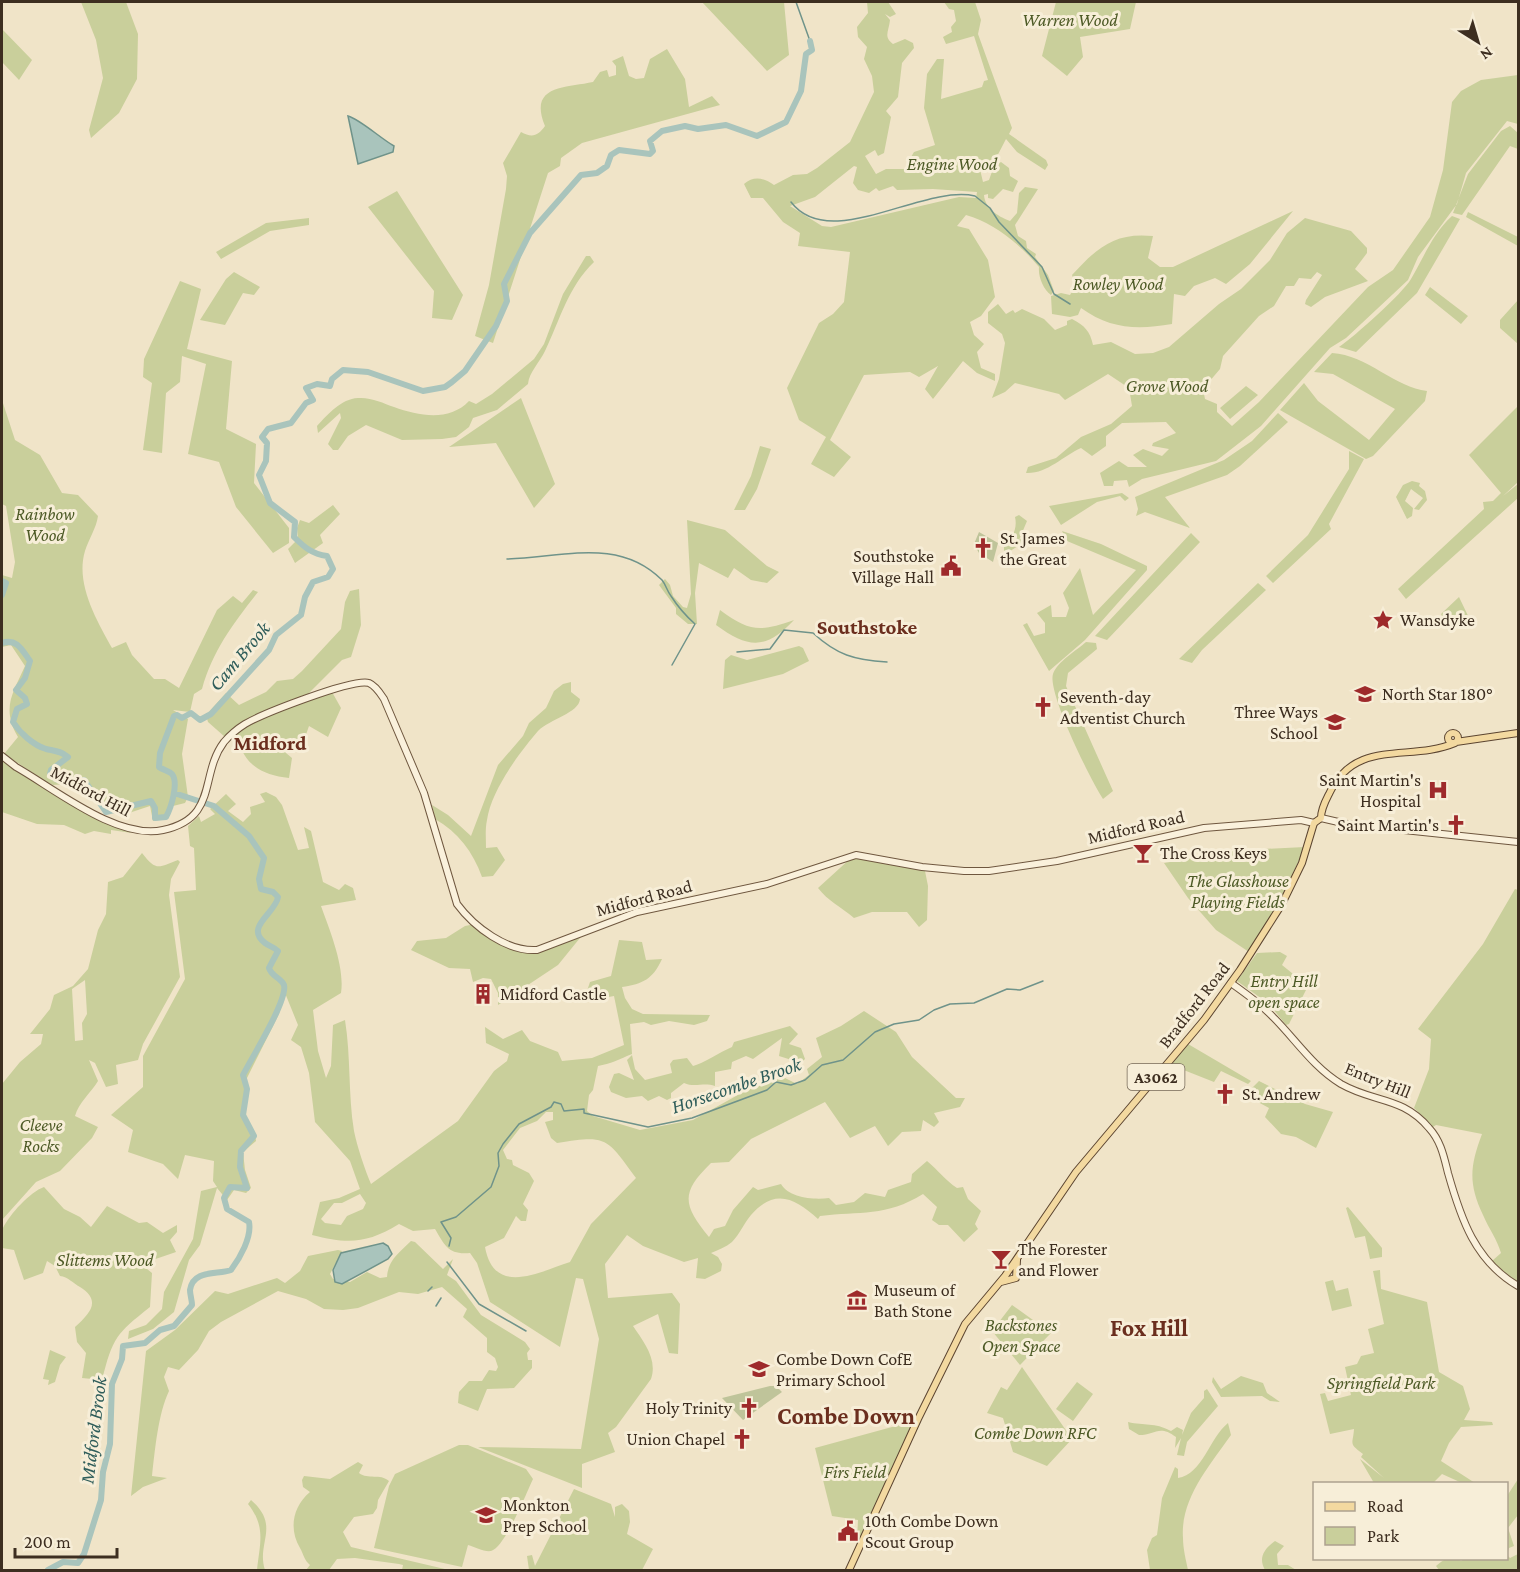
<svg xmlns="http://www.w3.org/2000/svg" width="1520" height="1572" font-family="'Crimson Pro',serif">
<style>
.green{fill:#c9cf9b;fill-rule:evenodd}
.cemetery{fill:#bfc49a}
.water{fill:#a9c4bc;stroke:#6f938a;stroke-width:1.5}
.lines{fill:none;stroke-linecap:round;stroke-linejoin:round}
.stream{stroke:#6f938a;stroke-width:1.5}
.river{stroke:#a9c4bc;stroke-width:6}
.secondary-casing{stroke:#6f573f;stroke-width:8}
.primary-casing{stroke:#5b4430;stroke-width:8}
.secondary{stroke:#faf1dc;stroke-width:6}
.primary{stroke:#f3d9a0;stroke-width:6}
.labels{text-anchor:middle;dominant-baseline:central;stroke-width:6;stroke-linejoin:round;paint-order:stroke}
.shield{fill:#f7eed8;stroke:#756857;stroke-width:1.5}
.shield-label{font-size:16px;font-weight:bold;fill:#3d2e20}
.park-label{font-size:18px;font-style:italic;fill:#4d5a26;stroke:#f7eed8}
.poi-label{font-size:18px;fill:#3d2e20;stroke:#f7eed8;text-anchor:start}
.street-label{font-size:18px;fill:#3d2e20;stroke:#f7eed8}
.water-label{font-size:20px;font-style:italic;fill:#2f5d5a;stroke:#f7eed8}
.quarter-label{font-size:21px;font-weight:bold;fill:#6b2e1e;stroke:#f7eed8}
.district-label{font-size:24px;font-weight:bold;fill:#6b2e1e;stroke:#f7eed8}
</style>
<rect width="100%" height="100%" fill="#f0e4c8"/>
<path class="green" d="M81 2H126L138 34 137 79 119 113 91 138 89 130 103 78 96 40Z
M702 2H784L789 55 767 71Z
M867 2H888L896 14 890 17 885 14 890 20C889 31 883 37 893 44L905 39 913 43 914 48 902 63 898 97 886 111 891 117 884 153 878 156 875 150 865 156 876 174 886 169H913L911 157 914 152 935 145 924 108 927 74 937 59H944L941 99 982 87 984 81 988 80 974 36 946 44 943 37 952 32 951 27 956 21 954 10 949 9 944 2H975L981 20 978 34 1012 128 1009 134 1046 160 1048 165 1045 170 1017 152 1006 139 991 168 987 170 977 157 983 182 989 180 994 166 1001 162 1009 168 1010 176 1018 181 1013 192 1003 189 993 199 988 198V194L984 195C985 208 997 216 1010 221L1017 213 1019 193 1025 187 1038 189 1015 225 1018 236 1026 241 1027 248 1036 254 1035 257 1048 275 1054 291 1051 295C1043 289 1038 276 1039 267 1020 244 994 223 966 215L957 226 969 229 988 260 995 297 981 316 970 322 974 335 984 344 977 352 981 368 995 374V381L977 373 963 361 933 399 925 389 938 366 919 377 910 372 864 375 830 440 851 457 834 477 811 464 826 437 799 420 787 388 819 323 833 314 844 302 850 252 798 246 800 233 783 222 763 198H751L744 184C754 175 764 178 774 185L793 175 807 174 817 168 850 142 874 92 872 76 864 59 867 47 858 37 857 27 868 13ZM854 166 857 167 853 183 858 190 869 193 876 188 879 191 893 186 897 190 933 189 977 192 976 198 959 197 831 227 822 226 790 206 815 197Z
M1056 2H1136L1130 29 1080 37 1083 57 1067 76 1042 56Z
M2 29 32 60 19 80 2 62Z
M667 49 685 79 689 107 712 96 720 105 582 143 561 158 560 166 548 173 493 343 475 336 489 285 506 189 507 176 503 163 521 132C532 138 538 136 545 126 528 85 565 88 593 82L600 72 607 70 609 77 616 75V66L612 61 623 56 629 76 636 79 644 78 650 59Z
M1518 75V124L1507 121 1466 173 1457 204 1418 257 1408 280 1346 338 1330 348 1261 426 1216 461 1142 479 1129 487 1127 480 1114 481 1113 486H1104L1100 473 1119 461 1128 467H1147L1133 455 1143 449 1162 456 1169 449 1152 446 1153 443 1176 433 1166 422 1122 423 1106 436V446L1092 456 1081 448C1063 456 1047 474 1026 473L1028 467 1056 458 1081 437 1111 424 1132 406 1129 388 1108 374 1065 400 1059 394 1015 383 1005 392 992 398 999 379 1005 343 1002 334 988 323V312L998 304 1006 314 1013 310 1015 313 1022 309 1044 319 1055 330 1067 325V321L1072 319C1085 326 1090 331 1093 345L1111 342 1135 354 1153 353 1169 347 1219 304 1241 289 1270 260 1287 233 1305 218 1351 231 1367 248V253L1355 269 1368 281 1325 297 1311 307 1305 304 1306 300 1322 275 1317 272 1311 279 1299 278 1294 286H1286L1274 306 1259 316 1223 356 1220 369 1203 389 1205 399 1217 404V412L1232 426 1259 402 1368 287 1393 270 1430 217 1443 170 1452 102 1461 91 1481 80Z
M1510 126 1518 133V149L1510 146 1462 215 1453 213 1468 174 1501 131Z
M397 191 463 295 452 320 432 318 434 291 368 207Z
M1293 211 1250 264 1226 284 1215 278 1194 286 1185 296 1174 294 1172 324C1137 330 1110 329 1081 308L1078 315 1070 317 1052 314 1051 296 1061 293 1070 295 1076 285 1072 275C1097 248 1114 232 1153 236L1148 258 1160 267H1173Z
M1468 212 1518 237V246L1466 217Z
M1452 216 1460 219 1417 293 1356 352 1339 347C1354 337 1403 293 1411 279 1424 257 1433 233 1452 216Z
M309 218V225L270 231 221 259 216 252 266 223Z
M586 256H590L594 262C568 287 560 320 545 351 540 362 529 372 528 384L497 410 473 418 469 427 456 437 442 439 402 440 366 425 348 436 338 450H333L328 444 341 418 340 413 318 433 317 426C328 414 341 399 358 398 371 397 383 403 394 407 419 416 449 422 469 401L476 404 492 394 534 359 544 344 563 294Z
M234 272 260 287 254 295 243 293 225 325 200 320 226 279Z
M180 281 201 289 187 349 232 361 226 429 256 444 254 483 289 528V543L273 553 236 507 219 462 188 454 206 364 182 356 180 382 166 393 162 453 143 450 152 383 143 377 144 359Z
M1430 287 1468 316 1461 324 1425 295Z
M1518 300V344L1500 328V320Z
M1332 353C1367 355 1396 388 1427 391L1425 401 1373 456 1366 459 1280 410 1304 383 1318 401 1369 440 1395 409 1333 374 1314 372Z
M1246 386 1258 395 1230 419 1220 408Z
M521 398 555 484 534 508 496 443 449 447Z
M2 400 15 440 40 455 62 493 78 495 98 516C96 529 89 538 85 551 75 584 97 621 112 648L126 642 132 655 154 679H165L179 688 217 610 233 596 242 603 253 590 258 592C233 624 213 650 202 689L194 694 190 712 173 710 188 719 182 754 188 797 185 803 173 806C168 817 165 820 153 821L150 806 129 813 112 804 104 805 83 783 53 785 47 782 4 754 18 737C1 708 13 693 25 666L11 645 2 647V575L12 578 15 562 6 506 2 504Z
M1518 406V482L1503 496 1518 484V498L1406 599 1398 589 1484 509 1483 502 1493 501 1501 493 1469 455Z
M1278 413 1288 422 1240 466 1227 475 1165 497 1190 528 1145 512 1136 516 1138 509 1135 497 1224 460 1252 441Z
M760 446 771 449 757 489 745 510H734L751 476Z
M1349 451 1364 459 1329 524 1331 529 1273 583 1266 576 1308 535 1349 469Z
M1412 481 1420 483 1419 486 1425 491 1427 500 1419 510 1414 509 1423 498 1411 489 1405 501 1413 508 1412 516 1407 519 1396 497 1403 485Z
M1122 493 1129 498 1125 501 1120 496 1097 502 1061 525 1049 506Z
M333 505 340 514 320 535 323 543 295 563 288 549 298 539 297 528 300 520 309 523Z
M1019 515 1027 521 1019 540 1022 538 1023 546H1018L1004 555V547C1011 539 1018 530 1015 517Z
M687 520 725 530 767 566 779 572 767 583 751 580 734 568 728 578 699 563 695 593 697 624H688L676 614V608L659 585 665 579 670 585 673 596 683 607 687 608 691 594Z
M1062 531 1101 544 1147 566V570L1085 640 1049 671 1023 625 1027 623 1034 636 1045 633V623L1037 613 1051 605 1052 617H1066L1069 608 1063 593 1080 568 1093 615 1136 570 1067 541Z
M1191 533 1200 542 1107 640 1095 636Z
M1258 583 1266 590 1202 650 1192 663 1179 659Z
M359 589 361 625 351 657 342 660 301 701 250 719 225 737 208 722 206 715 226 693 239 705 266 692 277 681 293 679 302 671 341 629 345 602 350 591Z
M1459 597 1471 622 1447 626 1441 614Z
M720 610C750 632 760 632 794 620 766 650 749 649 716 625Z
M1086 642 1096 643 1097 649 1068 673 1066 686 1113 791 1103 799C1091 781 1047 692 1053 674 1057 662 1077 650 1086 642Z
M799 646 803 648 809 661 783 674 723 689 725 660 731 655 747 660Z
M571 682V692L580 699C579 713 550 719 538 731 519 753 491 791 487 820 485 829 486 839 486 848L497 847 505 860 493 876 482 877C473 852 458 832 435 819L432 805 448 815 471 836 498 765 523 736 529 723 546 708 554 691 563 684Z
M332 692 341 708 328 737 309 726 302 746 288 741 286 753 292 758 289 778C260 775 241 763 237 732L267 715Z
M2 758 92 815 132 833 111 830V834L94 831 85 834 64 825 37 824 2 812Z
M266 792 276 797 282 805 298 850 309 848 304 827 311 831 323 882 339 890 345 884 353 888 356 900 321 906C330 931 345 967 341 993L313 1010 318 1051 326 1078 331 1066 333 1025 345 1020C351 1057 348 1094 354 1131 357 1146 365 1170 371 1184L458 1121 494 1071 507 1061 509 1054 486 1043 485 1027 503 1039 522 1030 530 1041 558 1052 562 1061 592 1058 624 1045 614 996 592 1000 587 991 590 982 611 976 619 940 642 942 646 960 662 959C653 979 643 984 622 987L625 998 632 1009 643 1014 710 1015 707 1021 694 1025 669 1021 651 1025 644 1022 630 1024 632 1054C620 1059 610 1064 598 1066L593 1090 589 1095 587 1111 593 1116 640 1130 693 1120 745 1091 783 1077 797 1084 809 1075 807 1069 822 1057 816 1038 841 1026 864 1011 896 1032 912 1057 956 1098H965L960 1107 934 1113 939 1122 934 1127 923 1120 921 1131 902 1132 888 1146 875 1126 850 1138 825 1102 751 1139 729 1162 711 1163C680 1193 683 1205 709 1237L714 1229 725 1226 733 1210 753 1187 758 1190 781 1184C789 1198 814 1200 829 1198L836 1205 854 1202 865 1193 885 1197 888 1190 911 1182 912 1174 927 1161C938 1170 946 1181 957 1188L963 1187 968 1199 981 1211 975 1224 978 1229 964 1242 948 1225H939L932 1220 937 1207 923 1194C886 1217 860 1211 820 1216L818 1219C796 1199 775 1187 751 1215 744 1223 740 1234 732 1242 726 1247 718 1250 711 1253L718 1257 722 1264 721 1271 705 1279 696 1278 698 1258 684 1262 643 1246 627 1235 605 1264 608 1298 672 1293 680 1304 678 1354 669 1353 658 1314 633 1326C643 1341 658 1359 651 1379L616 1427 608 1433 615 1452 582 1464V1488L478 1447 581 1449 599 1339 583 1279 576 1278 560 1347 490 1302 477 1263 470 1253C449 1255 445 1246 435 1229L413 1231 399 1224C366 1244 348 1244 312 1235L320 1202 339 1198 360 1189 350 1161 315 1122 309 1073 301 1047 291 1040 298 1025 285 993 279 1014 246 1080C249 1092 243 1103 245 1114 248 1124 255 1130 256 1141L243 1152 245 1170 251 1188 246 1193 234 1190 227 1200 217 1188 200 1245 189 1260 174 1312 153 1329 128 1339 129 1331 146 1325 162 1309 164 1292 193 1239 201 1191 217 1187 213 1181 214 1161 185 1155 178 1179 163 1164 128 1152 133 1130 111 1115 143 1087V1056L185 979 174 892 196 890 194 848 190 846 188 826 199 816 201 822 215 814 210 809 226 794 236 804 228 811 243 822 251 814 250 807 265 802 260 794ZM546 1112H553V1120L545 1122 551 1138 557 1143C607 1135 606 1137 636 1178L591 1224 570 1262C539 1272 494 1297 485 1247L504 1238 516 1216 521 1221H526L528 1210 523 1204 534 1181 529 1173 513 1165 512 1160 507 1159 503 1150 520 1128 537 1121ZM360 1194 366 1203 363 1209 347 1216 341 1225 325 1223 321 1219 334 1203H342Z
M1305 847 1280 902 1249 952 1216 930 1188 898 1164 863 1241 850Z
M142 853C156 871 158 868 178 860L180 862 171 879 169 895 180 977 143 1044 138 1060 116 1065 118 1084 106 1087 95 1063 89 1060 98 1081C90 1094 79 1102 75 1116L98 1127 92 1138 60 1171 36 1182 2 1220V1084L20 1062 41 1044 43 1034H30L50 1009 54 995 73 986 88 969 98 930 106 914 108 882 123 877ZM85 980 87 1014 82 1023 83 1040 75 1041 72 989Z
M851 858H870L925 871 928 886 927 920 919 927 907 912H872L854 918C841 907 828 901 818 888Z
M1515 889 1518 890V1284L1492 1261 1501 1253C1497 1239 1489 1229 1483 1215 1468 1183 1470 1166 1482 1134L1436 1125 1433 1127 1414 1108 1429 1069 1431 1039 1418 1029 1483 944Z
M475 924 505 946 531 949 584 933 558 965 498 1005V993L491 979 483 978 473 982 470 969 449 968 411 950 417 941 446 938 465 926Z
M1280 952 1287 956 1282 965 1308 986 1289 1024 1286 1025 1269 1004 1237 981 1257 953Z
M790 1026 798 1034 789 1044 801 1048 805 1059 801 1063 779 1056 782 1038 753 1059 746 1056 732 1062 731 1069 715 1072V1086C703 1082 695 1088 684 1083L671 1093V1098L667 1100 659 1096 648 1101 642 1096 626 1098 611 1092 609 1087 614 1074 619 1073 634 1080 627 1060 632 1055 635 1069 645 1080 672 1073 670 1064 673 1060 687 1058 693 1066C702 1064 720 1052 732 1047L734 1042Z
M1188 1044 1251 1081 1248 1084 1221 1071 1214 1082 1171 1065Z
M1259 1081 1305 1104 1333 1112 1316 1148 1296 1137 1281 1134 1265 1117 1269 1108 1245 1095Z
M44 1187 64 1209 80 1217 91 1227 107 1206 139 1223 147 1222 163 1233 177 1225V1232L170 1240 176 1252 141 1264 152 1273 150 1307C116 1334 113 1337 102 1380L82 1378 86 1353 77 1342 75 1327C90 1313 102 1301 80 1287 73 1283 68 1277 60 1276L55 1266 47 1261 43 1273 24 1280 14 1250 2 1248C1 1242 0 1234 3 1228 10 1214 30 1192 44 1187Z
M1348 1207 1382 1248V1257L1370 1259 1365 1236 1355 1238 1346 1208Z
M411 1241 415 1242 443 1269 453 1259 447 1275 456 1281 481 1315 525 1342 530 1349 527 1353 528 1360H532V1368L514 1388 487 1389 478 1411 458 1403 459 1392 469 1381H482L489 1370 496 1371 498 1367 495 1358 487 1352V1338L463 1317 467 1309 442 1287 418 1294 399 1292 358 1308 343 1310 324 1309 306 1299 278 1291 221 1322 209 1331 198 1350 179 1370 168 1367 164 1377 169 1391C158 1414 155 1450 152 1476L167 1478 143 1487 131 1496 146 1351 175 1330 215 1291 228 1294 277 1278 285 1283 300 1271 308 1256 338 1250 342 1251 330 1274 333 1279 350 1282 367 1272 380 1278 387 1277C388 1260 399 1253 411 1241Z
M1380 1270 1381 1289 1427 1302 1439 1372 1463 1386 1470 1409 1464 1420 1492 1422 1493 1425 1461 1427 1449 1443 1441 1461 1475 1483H1462L1442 1474 1433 1483H1374L1360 1459 1384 1478 1361 1457 1363 1454C1348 1443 1353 1445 1354 1429L1330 1434 1320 1394 1325 1393 1328 1401 1351 1395 1345 1367 1357 1364 1361 1356 1374 1353 1368 1329 1384 1324 1373 1271Z
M1333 1280 1336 1291 1348 1288 1352 1306 1332 1311 1325 1282Z
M1012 1305 1051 1333 1020 1365 992 1331Z
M50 1350 66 1357 60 1365 55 1382 48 1385 49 1380 43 1379Z
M1022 1367 1072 1439 1047 1466 1013 1452 1003 1418 987 1413 1001 1387 1007 1390Z
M1241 1376 1263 1383 1267 1393 1280 1402 1270 1401 1262 1396 1221 1397 1212 1382 1213 1377 1221 1389Z
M1077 1382 1093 1394 1073 1421 1056 1409Z
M1207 1389 1218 1406 1187 1442 1184 1456 1177 1455 1181 1438 1175 1448 1176 1437C1159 1424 1155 1435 1139 1435L1129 1429 1128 1422C1145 1426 1154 1422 1171 1431L1177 1427 1183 1430 1182 1435 1191 1413 1204 1398V1391Z
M914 1421 858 1543 857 1542 858 1520 832 1516 815 1448Z
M1228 1423 1231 1435C1210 1465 1180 1499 1183 1538 1183 1549 1186 1560 1188 1570H1150L1147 1550 1152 1538 1157 1535 1162 1498 1175 1467 1178 1469V1478C1202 1475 1210 1437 1228 1423Z
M459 1445H468L526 1469 533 1479C526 1494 505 1547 491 1551 484 1552 475 1547 468 1545L462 1567 374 1548 389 1486 395 1474Z
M358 1462 363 1465 359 1473C368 1480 380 1473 389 1481L378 1500 377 1508 373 1514 354 1517 343 1532 351 1547 449 1570H402L403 1565 399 1564 355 1558 337 1559 329 1570H306L310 1565C304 1560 304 1555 300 1548 289 1530 292 1507 310 1492L303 1487 302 1480 304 1476 330 1479Z
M1518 1479V1515L1508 1528 1514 1546 1509 1548 1507 1554V1496Z
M574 1489 611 1504 615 1517V1507L622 1504 629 1511 630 1522 627 1534 653 1549 642 1570H529L527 1556 532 1555 535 1566Z
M251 1500C281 1526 256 1543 265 1570H240H257C260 1542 266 1527 248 1504Z
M1275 1541 1284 1546 1277 1554 1278 1565H1288L1296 1570H1265C1258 1558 1264 1549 1275 1541Z
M1518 1554V1570H1439L1436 1566C1443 1560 1452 1554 1461 1561L1464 1559 1506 1558 1507 1555 1510 1558Z"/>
<path class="cemetery" d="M979 532 998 543 993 562 979 553 974 544Z
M770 1386H776L782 1392 743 1420 722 1398Z"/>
<path class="water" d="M348 116C361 120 380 138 394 146L393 152 358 164Z
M383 1243 388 1246 392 1254 388 1259 342 1284 335 1282 333 1270 341 1253Z"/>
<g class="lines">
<path class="stream" d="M796 2 810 41
M791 202C830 253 922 184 975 196L990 208 999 222 1042 267 1054 294 1070 304
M507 559C561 558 618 536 662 580 666 585 667 591 671 596 678 607 686 616 695 624L672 665
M737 652 770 649 784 630 813 633C837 655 854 660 887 662
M449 1246 451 1238 441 1222 456 1217 491 1187 499 1166 498 1153 503 1144 519 1124 551 1107 554 1102 561 1104 564 1111 584 1109V1113L648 1127 692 1118 767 1090 776 1082 791 1085 805 1080 822 1065 843 1060 875 1032 894 1024 919 1020 934 1010 950 1004 974 1003 1007 989 1020 990 1043 981
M447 1262 479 1304 526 1331
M428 1291 432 1287
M436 1306 441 1298"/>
<path class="river" d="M2 581 6 583 2 595
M2 643C17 638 22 650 30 661L25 678 16 690 25 698 27 704 17 709 13 722C20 733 33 745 46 749 55 751 61 751 68 757L51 770 50 774C59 785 72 781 84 780L106 812 151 801 155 808V818L166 817C171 808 179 783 172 774 169 771 163 770 159 767L160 753 174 716 177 715 182 718 191 713 200 720 211 714 269 650 276 635 301 615 305 597 313 582 328 577 333 569 327 556C312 554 304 547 294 537L295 522 270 503 259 475 266 461 267 443 262 437 268 429 291 423 306 403 313 400 306 388 317 384 330 386 332 379 343 370 368 372 423 391 445 387 452 382 465 371 496 326 507 301 504 284 530 233 581 175 597 173 607 166 611 155 619 150 650 154 653 151 650 141 662 131 685 126 698 129 726 125 757 136 786 122 801 91 806 54 812 50 810 41
M48 1570 63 1562 78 1563 84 1554 101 1500 103 1472 110 1444 112 1384 122 1359 123 1346 145 1343 160 1330 174 1326 192 1305C192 1300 190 1295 190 1290 193 1269 218 1275 231 1270 240 1258 252 1237 249 1222L227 1209 224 1198 230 1187 247 1188 240 1167 241 1151 254 1136 243 1115 247 1089 243 1075C251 1059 288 1000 284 985 281 978 271 976 269 968L278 951C274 947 269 946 265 943 244 927 276 913 278 897L273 892 261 889 259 879 264 858 249 836 214 806 174 793"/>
<g class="secondary-casing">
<path id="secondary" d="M2 756 16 767C55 789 117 840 163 830 219 818 199 775 224 742 230 735 237 729 245 724 262 714 353 678 369 683 376 686 380 693 384 699L424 793 457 904C474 927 507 952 537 950L637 912 767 884 856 855 922 867 964 871H989L1057 861 1204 828 1301 820 1314 823
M1321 818 1347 824 1518 842
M1231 983C1246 994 1261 1004 1273 1017 1296 1040 1313 1067 1341 1084 1374 1103 1402 1096 1429 1128 1441 1141 1444 1157 1448 1173 1461 1219 1475 1261 1518 1286"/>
</g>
<g class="primary-casing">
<path id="primary" d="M1448 738a5 5 0 1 1 10 0a5 5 0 1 1-10 0Z
M1456 742 1518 733
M1001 1282 1016 1278 1017 1260
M849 1570 918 1419 965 1324 1005 1276 1076 1172 1204 1020 1240 970 1282 904 1302 863 1314 823 1321 818C1321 808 1326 800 1330 792 1356 738 1410 762 1455 743"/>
</g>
<use href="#secondary" class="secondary"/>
<use href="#primary" class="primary"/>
</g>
<defs>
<g id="church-bare" transform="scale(1.62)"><path d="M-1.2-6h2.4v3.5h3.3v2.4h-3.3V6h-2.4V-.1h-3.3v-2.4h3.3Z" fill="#9e2a2b" stroke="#f7eed8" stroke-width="2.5" paint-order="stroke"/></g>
<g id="civic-bare" transform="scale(1.62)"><path d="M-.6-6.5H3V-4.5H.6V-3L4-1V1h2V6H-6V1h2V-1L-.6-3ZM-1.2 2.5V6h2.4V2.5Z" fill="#9e2a2b" stroke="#f7eed8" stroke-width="2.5" paint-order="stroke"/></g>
<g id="sight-bare" transform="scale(1.62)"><path d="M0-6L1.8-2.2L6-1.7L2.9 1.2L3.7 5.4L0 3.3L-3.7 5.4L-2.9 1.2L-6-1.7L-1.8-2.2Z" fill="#9e2a2b" stroke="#f7eed8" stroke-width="2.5" paint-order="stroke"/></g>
<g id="school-bare" transform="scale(1.62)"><path d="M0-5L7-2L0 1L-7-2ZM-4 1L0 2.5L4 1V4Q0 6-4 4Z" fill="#9e2a2b" stroke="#f7eed8" stroke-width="2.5" paint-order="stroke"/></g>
<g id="hospital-bare" transform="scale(1.62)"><path d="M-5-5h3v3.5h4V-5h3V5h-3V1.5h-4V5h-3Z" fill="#9e2a2b" stroke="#f7eed8" stroke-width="2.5" paint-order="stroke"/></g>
<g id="bar-bare" transform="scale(1.62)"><path d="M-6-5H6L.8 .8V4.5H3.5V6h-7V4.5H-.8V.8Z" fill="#9e2a2b" stroke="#f7eed8" stroke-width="2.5" paint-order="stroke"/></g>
<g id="building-bare" transform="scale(1.62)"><path d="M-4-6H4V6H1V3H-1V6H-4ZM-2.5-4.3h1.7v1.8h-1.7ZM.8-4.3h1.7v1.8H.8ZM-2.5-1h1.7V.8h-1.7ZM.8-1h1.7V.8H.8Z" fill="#9e2a2b" stroke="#f7eed8" stroke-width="2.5" paint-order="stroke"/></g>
<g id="museum-bare" transform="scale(1.62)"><path d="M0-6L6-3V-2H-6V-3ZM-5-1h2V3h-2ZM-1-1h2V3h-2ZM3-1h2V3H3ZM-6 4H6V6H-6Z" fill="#9e2a2b" stroke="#f7eed8" stroke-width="2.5" paint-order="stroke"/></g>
</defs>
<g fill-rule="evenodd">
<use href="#church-bare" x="983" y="548"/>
<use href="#civic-bare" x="951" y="566"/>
<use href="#sight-bare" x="1383" y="620"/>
<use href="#school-bare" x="1365" y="694"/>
<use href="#church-bare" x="1043" y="707"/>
<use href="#school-bare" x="1335" y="722"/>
<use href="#hospital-bare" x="1438" y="790"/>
<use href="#church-bare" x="1456" y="825"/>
<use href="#bar-bare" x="1143" y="853"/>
<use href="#building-bare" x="483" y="994"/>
<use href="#church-bare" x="1225" y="1094"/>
<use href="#bar-bare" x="1001" y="1259"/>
<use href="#museum-bare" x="857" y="1300"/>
<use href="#school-bare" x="759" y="1369"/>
<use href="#church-bare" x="749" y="1408"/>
<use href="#church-bare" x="742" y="1439"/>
<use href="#school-bare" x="486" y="1515"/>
<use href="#civic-bare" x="848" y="1531"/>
</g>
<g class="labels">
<rect class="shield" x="1127.5" y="1064" width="57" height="26" rx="4.5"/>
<g class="shield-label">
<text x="1156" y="1077">A3062</text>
</g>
<g class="park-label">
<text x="1070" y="20">Warren Wood</text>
<text x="952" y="164">Engine Wood</text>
<text x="1118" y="284">Rowley Wood</text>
<text x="1167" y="386">Grove Wood</text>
<text x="45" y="514">Rainbow<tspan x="45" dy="21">Wood</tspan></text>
<text x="1238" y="881">The Glasshouse<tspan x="1238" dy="21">Playing Fields</tspan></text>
<text x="1284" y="981">Entry Hill<tspan x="1284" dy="21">open space</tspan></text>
<text x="41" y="1125">Cleeve<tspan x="41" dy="21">Rocks</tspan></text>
<text x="105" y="1260">Slittems Wood</text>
<text x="1021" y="1325">Backstones<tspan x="1021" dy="21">Open Space</tspan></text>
<text x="1381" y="1383">Springfield Park</text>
<text x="1035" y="1433">Combe Down RFC</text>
<text x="855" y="1472">Firs Field</text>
</g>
<g class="poi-label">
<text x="1000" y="538">St. James<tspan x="1000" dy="21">the Great</tspan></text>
<text x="934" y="556" text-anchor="end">Southstoke<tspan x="934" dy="21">Village Hall</tspan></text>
<text x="1400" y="620">Wansdyke</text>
<text x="1382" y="694">North Star 180°</text>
<text x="1060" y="697">Seventh-day<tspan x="1060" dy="21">Adventist Church</tspan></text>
<text x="1318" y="712" text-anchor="end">Three Ways<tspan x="1318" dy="21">School</tspan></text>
<text x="1421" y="780" text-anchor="end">Saint Martin's<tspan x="1421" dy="21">Hospital</tspan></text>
<text x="1439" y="825" text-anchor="end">Saint Martin's</text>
<text x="1160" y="853">The Cross Keys</text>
<text x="500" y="994">Midford Castle</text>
<text x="1242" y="1094">St. Andrew</text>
<text x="1018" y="1249">The Forester<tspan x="1018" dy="21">and Flower</tspan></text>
<text x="874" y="1290">Museum of<tspan x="874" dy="21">Bath Stone</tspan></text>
<text x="776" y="1359">Combe Down CofE<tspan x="776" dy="21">Primary School</tspan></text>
<text x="732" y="1408" text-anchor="end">Holy Trinity</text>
<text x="725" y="1439" text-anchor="end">Union Chapel</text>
<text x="503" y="1505">Monkton<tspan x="503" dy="21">Prep School</tspan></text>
<text x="865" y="1521">10th Combe Down<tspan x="865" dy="21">Scout Group</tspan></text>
</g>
<g class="street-label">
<text transform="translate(91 791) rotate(28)">Midford Hill</text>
<text transform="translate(1136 827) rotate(-13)">Midford Road</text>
<text transform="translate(644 898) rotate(-15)">Midford Road</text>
<text transform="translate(1194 1005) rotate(-52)">Bradford Road</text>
<text transform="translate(1378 1080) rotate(22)">Entry Hill</text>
</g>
<g class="water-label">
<text transform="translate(239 656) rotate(-50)">Cam Brook</text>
<text transform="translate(736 1085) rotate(-19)">Horsecombe Brook</text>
<text transform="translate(93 1430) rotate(-83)">Midford Brook</text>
</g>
<g class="quarter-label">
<text x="867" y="627">Southstoke</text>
<text x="270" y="743">Midford</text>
</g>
<g class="district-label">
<text x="1149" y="1327">Fox Hill</text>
<text x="846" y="1415">Combe Down</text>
</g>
</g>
<rect width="1520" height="1572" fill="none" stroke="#3d2e20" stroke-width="6"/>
<rect x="1313" y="1482" width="195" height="78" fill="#f7eed8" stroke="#ada18e" stroke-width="1.5"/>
<rect x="1325" y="1502" width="30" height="9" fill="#f3d9a0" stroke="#ada18e" stroke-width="1.5"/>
<text x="1367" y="1512" font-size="18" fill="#3d2e20">Road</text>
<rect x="1325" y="1527" width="30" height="18" fill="#c9cf9b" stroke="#ada18e" stroke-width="1.5"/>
<text x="1367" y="1542" font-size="18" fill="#3d2e20">Park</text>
<g transform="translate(1478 42) rotate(143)" stroke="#f7eed8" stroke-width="4.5" paint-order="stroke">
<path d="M0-4.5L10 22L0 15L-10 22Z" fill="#3d2e20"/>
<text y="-9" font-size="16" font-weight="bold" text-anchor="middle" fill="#3d2e20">N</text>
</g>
<path d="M15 1548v9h102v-9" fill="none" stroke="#3d2e20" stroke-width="3"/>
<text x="24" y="1548" font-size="18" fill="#3d2e20" stroke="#f7eed8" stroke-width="4.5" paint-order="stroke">200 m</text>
</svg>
